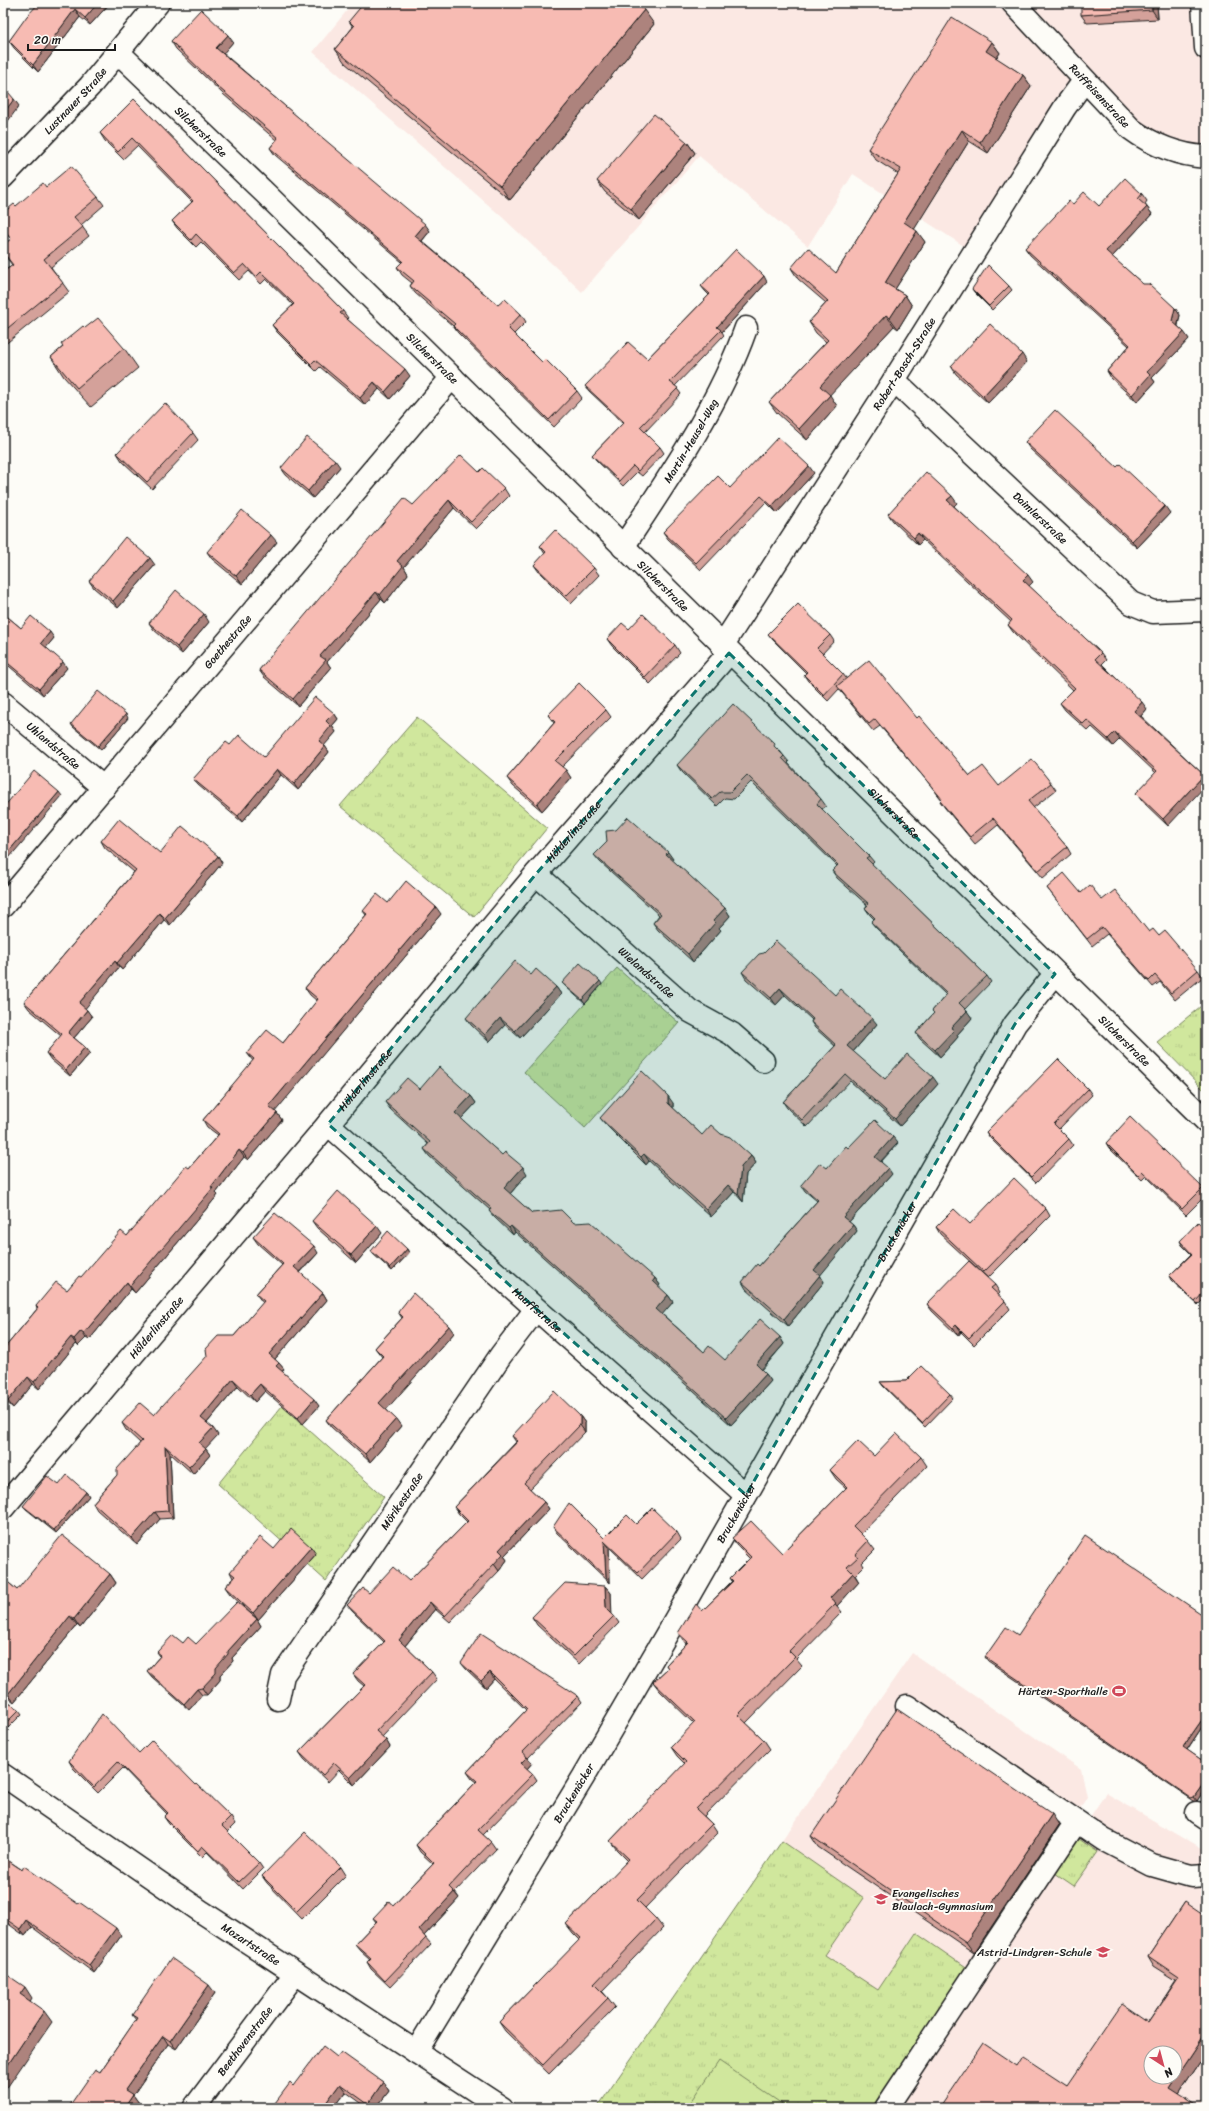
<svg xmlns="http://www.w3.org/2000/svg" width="1209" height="2111" font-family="Sriracha,sans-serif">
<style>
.built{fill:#fbe8e3;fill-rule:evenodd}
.grass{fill:url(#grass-tufts);stroke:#76825c}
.green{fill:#d0e79d;stroke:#76825c}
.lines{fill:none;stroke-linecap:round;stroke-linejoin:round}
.minor-casing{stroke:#1c1c1c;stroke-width:25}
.minor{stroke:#fdfcf7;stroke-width:22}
.wall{fill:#d4a19a;stroke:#1c1c1c}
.shaded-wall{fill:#ad837d;stroke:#1c1c1c}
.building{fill:#f7bbb3;stroke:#1c1c1c;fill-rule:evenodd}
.marked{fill:#0f766e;fill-opacity:0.2;stroke:#0f766e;stroke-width:3;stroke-dasharray:8 5;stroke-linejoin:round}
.labels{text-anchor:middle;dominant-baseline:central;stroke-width:4;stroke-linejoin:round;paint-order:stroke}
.street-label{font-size:11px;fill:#1c1c1c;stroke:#fdfcf7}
.poi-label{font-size:11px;fill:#1c1c1c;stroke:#fdfcf7;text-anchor:end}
</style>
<defs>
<pattern id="grass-tufts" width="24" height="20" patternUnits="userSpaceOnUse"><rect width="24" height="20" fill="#d0e79d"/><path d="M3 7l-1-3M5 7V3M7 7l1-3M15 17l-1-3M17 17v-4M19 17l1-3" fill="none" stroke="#b2c687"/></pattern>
</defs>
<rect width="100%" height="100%" fill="#fdfcf7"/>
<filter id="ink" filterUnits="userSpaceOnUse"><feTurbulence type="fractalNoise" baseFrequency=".025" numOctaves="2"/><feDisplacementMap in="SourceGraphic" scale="8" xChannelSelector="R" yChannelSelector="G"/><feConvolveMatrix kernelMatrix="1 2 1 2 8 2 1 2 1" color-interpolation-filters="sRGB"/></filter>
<g filter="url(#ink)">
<path class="built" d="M353 3H1206V157L1170 151 1084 83 973 252 853 174 808 246 699 156 582 292 501 216 313 52Z
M912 1653 1081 1769 1087 1797 1068 1828 971 1971 597 2108Z
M1106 1793 1206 1851V2108H895ZM1151 2053H1175V2077H1151Z"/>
<path class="grass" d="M417 717 547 828 474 917 340 806Z
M617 968 679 1023 585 1128 524 1072Z
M1206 1002V1092L1157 1042Z
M282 1406 384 1497 326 1581 218 1484Z
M1076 1837 1098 1852 1074 1886 1052 1871Z
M782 1841 864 1898 825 1955 878 1990 916 1933 971 1971 877 2108H597Z"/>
<path class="green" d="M719 2061 788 2108H687Z"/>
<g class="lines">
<g class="minor-casing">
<g id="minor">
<path id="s1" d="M1013 3 1131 129C1154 146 1177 155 1206 157"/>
<path d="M1203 3 1206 48"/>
<path id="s2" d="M118 52 266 194 1206 1121"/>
<path id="s3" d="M3 177 90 86 158 3"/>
<path id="s4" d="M894 380 1131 603 1153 612 1206 610"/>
<path id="s5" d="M623 547C668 479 719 405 746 328"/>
<path id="s6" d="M722 646 894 380 1065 107 1084 81"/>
<path id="s7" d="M3 703 104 788"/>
<path id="s8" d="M536 874 690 1011 732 1034 763 1061"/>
<path id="s9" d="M3 906 452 377"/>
<path id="s10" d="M328 1124 746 1495"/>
<path id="s11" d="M3 1508 328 1124 536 874 729 653"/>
<path id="s12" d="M278 1699 283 1675 501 1355 536 1309"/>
<path d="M907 1706 1104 1840 1152 1865 1191 1876 1206 1875"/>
<path id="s13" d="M3 1775 202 1912 502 2108"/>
<path d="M1197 1813 1206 1819"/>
<path id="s14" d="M416 2052 584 1776 672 1625 1015 1024 1055 974"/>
<path id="s15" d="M194 2108 295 1974"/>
<path d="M886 2108 1076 1822"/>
</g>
</g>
<use href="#minor" class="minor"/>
</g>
<path class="wall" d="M39 3H110L90 25 80 17 38 72 14 48 9 41Z
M1157 3 1158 19 1087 23 1081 15Z
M349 21 654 24 510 200 345 63 335 49 353 27Z
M171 41 233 42 223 53 430 231 422 241 498 305 521 314 526 322 514 334 542 362 577 391 582 398 554 427 458 333 453 326 415 293 410 286 412 283 402 275 397 267 402 262 275 155 270 148 276 140 223 94 176 49Z
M992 42 1000 53 996 58 1023 75 1031 86 988 153 969 141 914 229 925 242 895 289 905 295 912 306 898 329 894 326 829 395 837 406 807 440 777 413 769 402 826 342 816 333 809 322 826 303 798 279 791 268 836 273 898 174 876 160 868 149Z
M134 99 343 311 348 318 347 319 410 376 390 399 379 389 365 405 320 367 316 371 277 332 272 325 293 305 266 279 261 284 249 271 239 280 201 242 196 247 177 228 172 221 192 202 137 146 123 159 105 141 100 133Z
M687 142 695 153 639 220 605 192 597 181Z
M46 187 98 197 104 205 81 225 89 236 51 267 69 292 3 346V272L12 265 3 253V245L11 239 3 230V213L16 206Z
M1142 194 1147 201 1145 204 1147 207 1152 214 1112 257 1143 284 1175 308 1180 315 1178 326 1189 339 1152 378 1155 382 1137 402 1111 378 1107 371 1129 346 1030 255 1025 248 1073 204 1099 206Z
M767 282 722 332 724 335 675 386 681 394 645 432 660 447 664 453 642 476 637 472 623 486 596 460 592 455 623 423 589 391 585 386 647 359 709 295 705 291 701 286Z
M1009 286 1012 290 992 310 974 292 972 289Z
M85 328 124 348 138 368 91 407 64 377 51 357Z
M1027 362 988 403 956 374 951 366Z
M193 433 198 440 152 489 122 461 117 453Z
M1025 442 1117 467 1170 513 1137 548 1030 449Z
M340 467 313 498 286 475 281 468Z
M479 472 504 488 509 496 476 529 454 508 404 567 408 574 385 603 381 599 327 662 331 668 298 706 264 677 259 670 413 505Z
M814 473 777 513 766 502 701 570 668 539 663 532 730 488Z
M957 503 954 506 1033 582 1029 586 1101 653 1106 660 1102 664 1147 709 1141 716 1204 775 1168 826 1141 800 1136 793 1156 773 1120 739 1113 746 1092 727 1088 731 1065 710 1060 703 1073 690 1013 632 1008 625 1011 622 923 540 918 545 893 521 888 514Z
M277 542 242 584 212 559 207 552Z
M540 546 594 568 599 575 571 604 539 572 534 565 545 554Z
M155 565 118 608 94 588 89 581Z
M3 613 21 628 54 638 46 647 67 668 43 695 3 661Z
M209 622 182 654 154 630 149 623Z
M629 629 675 645 680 653 650 684 612 646 607 639Z
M768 634 830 635 834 641 822 654 843 674 846 678 917 718 970 776 999 786 1051 783 1056 790 1033 808 1067 847 1071 854 1043 878 998 825 975 844 945 808 940 801 942 800 927 781 880 726 873 731 839 689 828 701 808 681 804 675 806 673 773 640Z
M606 710 611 717 562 767 571 778 542 811 513 786 507 778 554 723 548 715Z
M334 713 338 719 332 726 336 732 324 745 329 752 298 790 281 775 242 822 198 785 193 779 230 745 264 757Z
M128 718 101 750 73 727 71 724Z
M780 751 784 756 789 762 788 763 821 799 826 806 822 809 869 856 874 862 872 864 987 976 991 982 965 1009 972 1018 957 1035 958 1037 940 1057 920 1039 916 1033 934 1013 932 1011 946 995 876 928 871 922 874 919 870 915 865 908 867 905 837 878 832 871 837 866 751 782 734 799 725 798 717 806 681 771 677 765Z
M101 841 160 853 218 856 222 863 170 925 164 920 122 970 119 967 85 1008 92 1017 74 1038 85 1047 90 1053 70 1076 51 1060 46 1053 61 1036 29 1009 24 1002 134 872 105 848Z
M594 855 673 859 672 860 725 908 730 916 719 928 721 930 693 962 658 930 653 923 659 915 600 862Z
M1047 888 1081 893 1102 900 1149 932 1159 936 1198 970 1203 977 1175 1000 1160 982 1153 987 1107 934 1092 946Z
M388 903 441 914 275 1111 282 1120 248 1160 244 1157 216 1193 218 1195 135 1293 131 1289 89 1340 86 1338 78 1346 76 1344 39 1389 33 1384 13 1408 3 1399V1350L37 1309 36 1306 67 1290 127 1236 189 1168 218 1135 207 1127 203 1120 253 1061 247 1053 283 1043 317 1001 310 995 305 988 366 915 363 911Z
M742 972 835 995 877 1024 853 1052 885 1079 938 1084 900 1126 850 1081 807 1127 787 1108 783 1102 835 1046 815 1028 811 1022 812 1020 785 995 776 1005 746 979Z
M531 975 556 987 561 994 520 1038 505 1025 489 1042 471 1025 466 1018Z
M562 983 602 984 585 1004 565 986Z
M420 1089 471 1096 476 1103 461 1119 502 1155 527 1174 510 1194 532 1213 574 1223 655 1278 660 1285 658 1287 668 1295 673 1302 662 1314 704 1352 725 1360 780 1337 784 1344 762 1370 766 1374 771 1381 731 1425 515 1232 513 1235 494 1217 489 1211 490 1210 429 1156 424 1149 428 1144 390 1109 385 1102Z
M1088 1089 1092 1095 1059 1129 1069 1139 1073 1145 1036 1183 990 1138 986 1132Z
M673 1103V1108L702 1135 721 1134 751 1156 756 1163 746 1174 743 1202 734 1192 711 1217 649 1161 646 1165 606 1125 600 1118Z
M898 1143 881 1162 892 1174 849 1222 853 1225 857 1231 820 1275 824 1282 788 1326 746 1289 742 1282 759 1266 817 1201 805 1191 801 1185 827 1168 848 1148Z
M1106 1143 1203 1188 1206 1192V1195L1186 1215 1146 1176 1142 1180 1109 1148Z
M1046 1209 1050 1216 988 1278 940 1234 936 1227 970 1224Z
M312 1221 382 1233 356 1263 317 1228Z
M1206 1229V1297L1198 1305 1171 1280 1169 1276 1191 1254 1182 1245 1180 1241Z
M253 1237 318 1253 300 1273 323 1293 327 1300 275 1359 284 1369 282 1371 319 1406 303 1424 265 1391 255 1402 238 1386 207 1423 218 1435 205 1448 210 1455 193 1474 170 1453 173 1518 160 1519 137 1545 97 1510 93 1503 117 1475 140 1443 126 1430 122 1423 154 1415 234 1336 263 1303 256 1294 282 1265 258 1244Z
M407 1249 409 1253 392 1271 373 1254 371 1251Z
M995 1285 1000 1293 998 1295 1005 1301 1010 1309 974 1345 961 1332 958 1336 932 1311 927 1304Z
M398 1312 454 1333 386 1409 401 1426 370 1462 331 1427 326 1420 382 1357 375 1348 402 1318Z
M906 1381 950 1394 953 1398 925 1427 883 1386 880 1382Z
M580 1416 585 1423V1432L530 1489 544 1502 549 1509 504 1556 507 1560 499 1571 450 1622 435 1609 405 1646 432 1672 437 1679 382 1737 386 1740 390 1747 354 1785 339 1770 328 1782 304 1759 299 1752 364 1686 358 1681 353 1674 384 1642 352 1611 347 1605 369 1593 409 1581 467 1522 459 1514 454 1507 516 1442 512 1436Z
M874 1456 921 1457 927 1466 861 1534 868 1541 875 1550 862 1563 864 1566 855 1575 859 1582 837 1606 842 1612 796 1659 802 1666 746 1723 764 1740 770 1749 704 1816 712 1824 718 1833 645 1908 656 1919 663 1928 602 1991 608 1998 615 2007 549 2074 505 2031 499 2022 580 1940 573 1933 566 1924 628 1861 617 1850 610 1841 685 1764 677 1756 671 1747 694 1724 660 1691 653 1682 668 1668 666 1665 686 1644 678 1633 702 1611 732 1581 730 1578 750 1559 739 1548 732 1538 782 1553 846 1488 836 1479 830 1470Z
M59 1485 86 1492 89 1496 56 1533 26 1509 23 1506Z
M636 1524 677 1532 681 1539 642 1579 609 1547 610 1583 557 1533 553 1527 604 1538Z
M274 1549 316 1554 258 1620 230 1594 225 1587 233 1578 230 1572Z
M110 1574 116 1583 80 1628 77 1625 14 1702 3 1693V1578L17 1590Z
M605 1586 611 1593V1613L614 1616 619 1623 579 1664 537 1625 532 1617Z
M1206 1617V1721L1187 1750 1206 1763V1787L1197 1801H1194L988 1661 985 1657 1018 1635Z
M257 1619 261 1626 232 1658 233 1661 220 1675V1680L207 1695H202L189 1710 152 1677 147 1671 160 1656 157 1652 183 1643 196 1644Z
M461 1663 578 1696 582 1702 528 1758 532 1763 527 1769 533 1774 537 1780 483 1835 491 1842 496 1849 455 1892 459 1898 424 1936 431 1944 390 1987 371 1969 367 1962 370 1959 360 1950 355 1944 376 1922 373 1918 393 1906 433 1864 420 1852 416 1845 476 1782 472 1779 467 1772 526 1710 494 1679 486 1688 466 1669Z
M3 1699 19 1710 22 1714 5 1731 3 1730Z
M139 1753 196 1785 231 1817 235 1824 227 1832 259 1863 263 1869 243 1889 207 1852 202 1857 169 1824 164 1817 167 1814 123 1768 98 1793 73 1768 69 1761Z
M1059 1825 974 1953 818 1847 811 1836Z
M3 1857 121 1936 94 1973 32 1927 25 1936 3 1920Z
M341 1867 346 1875 302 1919 267 1883 262 1876Z
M1184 1902 1206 2051 1177 2094 939 2108 1017 2066 1067 2085 1149 2021 1176 1980 1154 1966 1148 1956Z
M215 1993 176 2049 168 2044 133 2095 139 2103 135 2108H68L100 2072 136 2020 132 2015Z
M337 2057 383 2082 389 2091 376 2108H368L346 2092 334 2108H272V2107L293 2086Z"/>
<path class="shaded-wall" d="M98 3H110L90 25 85 18Z
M1152 3H1157L1158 19 1152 10Z
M75 9 80 17 38 72 33 65Z
M644 10 654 24 510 200 500 186Z
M228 35 233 42 222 55 216 48Z
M992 42 1000 53 993 62 986 51Z
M1023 75 1031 86 988 153 980 142Z
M14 99 19 106 3 128V114Z
M962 130 969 141 912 233 904 222Z
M687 142 695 153 639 220 631 209Z
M1147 207 1152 214 1111 258 1106 251Z
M425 224 430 231 420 243 415 236Z
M917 231 925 242 892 294 885 283Z
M764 276 767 282 722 332 717 327Z
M905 295 912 306 898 329 890 318Z
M1175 308 1180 315 1177 328 1172 321Z
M886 315 894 326 828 397 820 386Z
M1184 332 1189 339 1152 378 1155 382 1137 402 1132 395 1147 372Z
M1022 354 1027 362 988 403 983 396Z
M405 369 410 376 390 399 385 392Z
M374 382 379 389 365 405 360 398Z
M830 395 837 406 807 440 799 429Z
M335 460 340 467 313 498 308 491Z
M809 466 814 473 777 513 772 506Z
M952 496 957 503 952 508 947 500Z
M449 500 454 508 404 567 408 574 385 603 380 595 397 561Z
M1165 506 1170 513 1137 548 1132 541Z
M918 533 923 540 918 545 914 538Z
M271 535 277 542 242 584 236 576Z
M150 558 155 565 118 608 113 601Z
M1028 575 1033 582 1028 587 1023 580Z
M376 592 381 599 327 662 331 668 298 706 293 699 320 656Z
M204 614 209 622 182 654 177 647Z
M50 632 54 638 45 649 41 643Z
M63 662 67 668 43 695 39 689Z
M1142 702 1147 709 1139 718 1134 711Z
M334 713 338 719 332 726 336 732 323 747 319 741 326 721Z
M126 714 128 718 101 750 98 746Z
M1115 732 1120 739 1113 746 1108 739Z
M325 746 329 752 298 790 294 784Z
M277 769 281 775 242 822 238 816Z
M566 770 571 778 542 811 537 804Z
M1204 775 1206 778V785L1168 826 1163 819Z
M59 792 62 796 3 865V858Z
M668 852 673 859 671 862 666 854Z
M218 856 222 863 170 925 165 918Z
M436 907 441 914 274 1113 269 1106Z
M725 908 730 916 719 928 721 930 693 962 688 954 713 921Z
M160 913 164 920 122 970 117 963Z
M115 961 119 967 84 1010 79 1003Z
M600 981 602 984 585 1004 582 1000Z
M556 987 561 994 520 1038 515 1031Z
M780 988 785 995 776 1005 771 998Z
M87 1010 92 1017 73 1039 68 1033Z
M967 1011 972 1018 957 1035 958 1037 940 1057 935 1050 951 1028Z
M500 1018 505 1025 489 1042 485 1035Z
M872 1018 877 1024 852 1053 847 1046Z
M85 1047 90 1053 70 1076 66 1070Z
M933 1077 938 1084 900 1126 895 1119Z
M471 1096 476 1103 460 1120 455 1113Z
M668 1096 673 1103V1111L668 1103Z
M277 1113 282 1120 248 1160 243 1153Z
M3 1117 5 1121 3 1124Z
M893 1137 898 1143 879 1163 875 1157Z
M239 1150 244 1157 216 1193 218 1195 135 1293 130 1286 211 1187Z
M644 1154 649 1161 646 1165 641 1157Z
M751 1156 756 1163 746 1174 743 1202 738 1194 741 1167Z
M523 1167 527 1174 509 1195 504 1188Z
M888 1168 892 1174 848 1223 843 1217Z
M728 1185 734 1192 711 1217 706 1209Z
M853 1225 857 1231 819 1277 814 1270Z
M377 1226 382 1233 356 1263 351 1255Z
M511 1226 515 1232 513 1235 509 1228Z
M314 1246 318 1253 298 1274 294 1267Z
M407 1249 409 1253 392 1271 390 1268Z
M820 1275 824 1282 788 1326 784 1319Z
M655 1278 660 1285 657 1288 653 1281Z
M127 1282 131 1289 89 1340 84 1333Z
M323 1293 327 1300 274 1360 269 1354Z
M668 1295 673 1302 661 1316 656 1309Z
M956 1325 961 1332 958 1336 953 1328Z
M449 1326 454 1333 385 1411 379 1403Z
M81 1331 86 1338 78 1346 74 1339Z
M71 1337 76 1344 39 1389 34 1382Z
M780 1337 784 1344 760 1371 756 1364Z
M279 1363 284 1369 281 1373 276 1366Z
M766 1374 771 1381 731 1425 726 1418Z
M28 1377 33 1384 13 1408 8 1401Z
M233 1379 238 1386 206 1424 201 1418Z
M260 1384 265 1391 255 1402 250 1395Z
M314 1399 319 1406 303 1424 298 1418Z
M580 1416 585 1423V1432L580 1425Z
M396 1419 401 1426 370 1462 365 1454Z
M213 1428 218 1435 204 1450 199 1443Z
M165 1446 170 1453 173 1518 168 1511Z
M206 1449 210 1455 193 1474 189 1467Z
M86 1492 89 1496 56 1533 54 1530Z
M544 1502 549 1509 504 1556 507 1560 499 1571 494 1564 499 1550Z
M155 1512 160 1519 137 1545 132 1538Z
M604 1541 609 1547 610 1583 606 1577Z
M311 1547 316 1554 258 1620 253 1613Z
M853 1573 859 1582 837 1606 830 1598Z
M110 1574 116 1583 80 1628 74 1619Z
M605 1586 611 1593 612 1616 606 1608Z
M430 1602 435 1609 404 1647 399 1640Z
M70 1616 77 1625 14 1702 8 1694Z
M257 1619 261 1626 232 1658 233 1661 220 1675V1680L207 1695 202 1688 228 1651Z
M490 1672 494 1679 486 1688 481 1681Z
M197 1689 202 1695 189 1710 184 1704Z
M1206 1714V1721L1186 1751 1183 1747Z
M386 1740 390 1747 354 1785 350 1778Z
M527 1757 532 1763 526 1770 521 1763Z
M1206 1780V1787L1197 1801 1194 1797Z
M1052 1814 1059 1825 974 1953 966 1942Z
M454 1892 459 1898 423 1937 419 1930Z
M26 1920 32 1927 25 1936 20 1929Z
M116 1928 121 1936 94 1973 89 1965Z
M209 1985 215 1993 176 2049 170 2041Z
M25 1987 32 1998 28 2005 20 1994Z
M44 2011 52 2022 4 2092 3 2091V2072Z
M1206 2031V2051L1175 2097 1168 2088Z
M163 2036 168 2044 131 2098 125 2090Z
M383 2082 389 2091 376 2108H370L368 2104Z
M340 2084 346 2092 334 2108H322Z
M133 2095 139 2103 135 2108H124Z"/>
<path class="building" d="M39 3H98L85 18 75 9 33 65 9 41 27 16Z
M364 3H636L644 10 500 186 335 49 354 26 349 21Z
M1081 3H1152V10L1081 15Z
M201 9 228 35 216 48 425 224 415 236 498 305 505 299 521 314 508 328 542 362 545 359 577 391 549 420 453 326 455 324 410 286 414 281 397 267 403 261 270 148 278 138 218 87 171 41Z
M952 17 992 42 986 51 1023 75 980 142 962 130 904 222 917 231 885 283 905 295 890 318 886 315 820 386 830 395 799 429 769 402 828 340 809 322 828 301 791 268 808 248 836 273 901 169 868 149Z
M3 86 14 99 3 114Z
M134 99 343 311 340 313 405 369 385 392 374 382 360 398 315 360 311 364 272 325 294 304 261 272 256 277 244 264 234 273 196 234 191 240 172 221 193 201 132 138 118 152 100 133Z
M654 114 687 142 631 209 597 181Z
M71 166 98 197 74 217 83 227 44 259 63 283 3 332V272L13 265 3 252V245L11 239 3 229V213L14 204 16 206 43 183 46 187Z
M1125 178 1142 194 1138 199 1147 207 1106 251 1143 284H1149L1175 308 1172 321 1184 332 1147 372 1150 375 1132 395 1107 371 1130 345 1025 248 1069 201 1073 204 1084 192 1099 206Z
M736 249 764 276 717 327 721 330 670 382 678 388 640 427 660 447 638 471 633 466 619 481 592 455 624 422 585 386 628 342 647 359 710 294 701 286Z
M988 265 1009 286 989 306 972 289Z
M98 318 124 348 77 388 51 357 63 347 61 344 83 326 85 328Z
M990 324 1022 354 983 396 951 366Z
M165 403 193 433 147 482 117 453Z
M1055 410 1117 467 1120 464 1165 506 1132 541 1025 442Z
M307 437 335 460 308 491 281 468Z
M778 437 809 466 772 506 761 496 696 563 663 532 718 476 730 488Z
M461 455 479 472 483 468 504 488 471 522 449 500 397 561 403 566 380 595 376 592 320 656 326 660 293 699 259 670 404 498 413 505Z
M926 472 952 496 947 500 1028 575 1023 580 1101 653 1095 659 1142 702 1134 711 1204 775 1163 819 1136 793 1157 771 1115 732 1108 739 1087 720 1083 724 1060 703 1075 688 1008 625 1012 620 918 533 914 538 888 514Z
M242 510 271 535 236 576 207 552Z
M555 530 594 568 566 596 534 565 546 552 540 546Z
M125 537 150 558 113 601 89 581Z
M176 590 204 614 177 647 149 623Z
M798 604 830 635 817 648 843 674 824 695 804 675 807 672 768 634Z
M3 613 21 628 31 616 50 632 41 643 63 662 39 689 3 659Z
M643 614 675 645 645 677 607 639 622 623 629 629Z
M869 660 917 718 919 716 970 776 983 766 999 786 1032 759 1051 783 1028 801 1067 847 1038 871 993 818 970 837 940 801 942 799 922 775 875 719 869 724 837 686Z
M579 683 606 710 555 761 566 770 537 804 507 778 555 722 548 715Z
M98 691 126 714 98 746 71 724Z
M315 697 334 713 326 721 331 726 319 741 325 746 294 784 277 769 238 816 193 779 226 742 230 745 239 735 264 757Z
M733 704 775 744 774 746 784 756 782 758 821 799 817 804 869 856 866 858 987 976 959 1003 967 1011 951 1028 954 1030 935 1050 916 1033 934 1013 932 1011 947 994 871 922 875 918 865 908 869 904 832 871 838 865 747 775 730 792H720L712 799 677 765Z
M34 771 59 792 3 858V808Z
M628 817 668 852 666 854 725 908 713 921 715 923 688 954 653 923 661 914 594 855 607 842 606 831 616 830Z
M119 819 160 853 182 826 218 856 165 918 160 913 117 963 115 961 79 1003 87 1010 68 1033 85 1047 66 1070 46 1053 62 1034 24 1002 136 870 101 841Z
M1064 873 1081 893 1090 885 1102 900 1115 890 1149 932 1153 929 1159 936 1165 931 1198 970 1171 993 1155 975 1149 981 1102 927 1087 939 1047 888Z
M406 881 436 907 269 1106 277 1113 243 1153 239 1150 211 1187 213 1188 130 1286 127 1282 84 1333 81 1331 74 1339 71 1337 34 1382 28 1377 8 1401 3 1397V1350L38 1308 36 1306 56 1282 67 1290 79 1276 81 1277 121 1231 127 1236 186 1166 189 1168 219 1134 203 1120 254 1059 247 1053 267 1030 283 1043 318 999 305 988 367 914 363 911 377 894 388 903Z
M776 941 835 995 840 989 872 1018 847 1046 885 1079 907 1054 933 1077 895 1119 845 1074 802 1120 783 1102 836 1045 811 1022 813 1019 780 988 771 998 742 972 759 954 764 953Z
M515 961 531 975 536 969 556 987 515 1031 500 1018 485 1035 466 1018Z
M580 963 600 981 582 1000 562 983Z
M1058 1059 1088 1089 1054 1124 1069 1139 1031 1177 986 1132Z
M439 1067 471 1096 455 1113 502 1155 505 1152 523 1167 504 1188 532 1213 561 1210 574 1223 591 1222 655 1278 653 1281 668 1295 656 1309 704 1352 709 1346 725 1360 760 1319 780 1337 756 1364 766 1374 726 1418 511 1226 509 1228 489 1211 491 1208 424 1149 430 1142 385 1102 407 1078 420 1089Z
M642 1071 668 1096V1103L702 1135 711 1125 721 1134 730 1137 751 1156 741 1167 738 1194 728 1185 706 1209 644 1154 641 1157 600 1118Z
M1130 1117 1203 1188 1182 1209 1142 1171 1138 1175 1106 1143Z
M875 1120 893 1137 875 1157 888 1168 843 1217 853 1225 814 1270 820 1275 784 1319 742 1282 757 1264 759 1266 818 1200 801 1185 820 1163 827 1168 846 1146 848 1148Z
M1014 1178 1046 1209 984 1272 936 1227 954 1209 970 1224Z
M338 1191 377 1226 351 1255 312 1221Z
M275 1213 314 1246 294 1267 323 1293 269 1354 279 1363 276 1366 314 1399 298 1418 260 1384 250 1395 233 1379 201 1418 213 1428 199 1443 206 1449 189 1467 165 1446 168 1511 155 1512 132 1538 93 1503 117 1475V1469L142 1441 122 1423 140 1403 154 1415 207 1356 206 1349 218 1336H234L264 1301 256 1294 283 1264 253 1237Z
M1198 1222 1206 1229V1290L1195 1302 1169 1276 1192 1254 1180 1241Z
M388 1231 407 1249 390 1268 371 1251Z
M969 1261 995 1285 991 1288 1005 1301 969 1338 956 1325 953 1328 927 1304Z
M413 1293 449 1326 379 1403 396 1419 365 1454 326 1420 383 1356 375 1348 403 1317 398 1312Z
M921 1366 950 1394 922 1423 880 1382 906 1381Z
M554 1391 580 1416V1425L524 1483 544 1502 499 1550 503 1554 494 1564 445 1616 430 1602 399 1640 432 1672 376 1731 386 1740 350 1778 334 1763 323 1775 299 1752 365 1685 353 1674 385 1641 347 1605 363 1588 369 1593 393 1567 409 1581 468 1521 454 1507 518 1441 512 1436Z
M896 1433 921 1457 853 1526 868 1541 855 1555 858 1557 847 1567 853 1573 830 1598 836 1603 789 1651 795 1657 738 1715 764 1740 696 1809 712 1824 637 1900 656 1919 594 1984 608 1998 543 2065 499 2022 581 1938 566 1924 629 1859 610 1841 686 1762 671 1747 695 1722 653 1682 668 1668 666 1665 688 1642 678 1633 696 1604 702 1611 733 1581 730 1578 751 1557 732 1538 751 1521 782 1553 847 1487 830 1470 858 1441 874 1456Z
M67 1475 86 1492 54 1530 23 1506 47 1476 59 1485Z
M569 1503 604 1538 627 1515 636 1524 652 1508 677 1532 638 1573 604 1541 606 1577 553 1527Z
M291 1529 311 1547 253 1613 225 1587 235 1576 230 1572 260 1537 274 1549Z
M62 1535 110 1574 74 1619 70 1616 8 1694 3 1690V1578L17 1590Z
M1085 1535 1206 1617V1714L1183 1747 1206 1763V1780L1194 1797 1191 1798 985 1657 1006 1627 1018 1635Z
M565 1583 605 1586 606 1608 614 1616 574 1656 532 1617Z
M237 1602 257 1619 228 1651V1654L216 1668V1673L202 1688 197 1689 184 1704 147 1671 161 1655 157 1652 173 1635 183 1643 188 1637 196 1644Z
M481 1633 578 1696 523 1752 527 1757 521 1763 533 1774 478 1830 491 1842 449 1887 454 1892 419 1930 426 1938 385 1981 367 1962 371 1958 355 1944 377 1921 373 1918 389 1901 393 1906 434 1863 416 1845 477 1781 467 1772 527 1709 490 1672 481 1681 461 1663Z
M3 1699 19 1710 3 1726Z
M897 1709 1052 1814 966 1942 811 1836Z
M102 1714 139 1753 152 1740 196 1785 197 1784 231 1817 222 1826 259 1863 239 1882 202 1846 198 1851 164 1817 168 1813 118 1762 94 1787 69 1761Z
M305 1832 341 1867 297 1911 262 1876Z
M3 1857 22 1870 24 1866 78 1904 79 1902 116 1928 89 1965 26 1920 20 1929 3 1917Z
M1184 1902 1206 1917V2031L1168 2088 1199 2108H939L983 2043 1017 2066 1023 2056 1067 2085 1123 2003 1149 2021 1179 1977 1148 1956ZM1151 2053H1175V2077H1151Z
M171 1958 209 1985 170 2041 163 2036 125 2090 133 2095 124 2108H68L95 2069 100 2072 137 2018 132 2015Z
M3 1972 25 1987 20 1994 44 2011 3 2072Z
M323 2046 337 2057 341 2052 383 2082 368 2104 340 2084 322 2108H273L272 2107 290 2083 293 2086Z"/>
</g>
<path class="marked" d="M729 653 1055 974 1015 1024 746 1495 328 1124 536 874Z"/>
<defs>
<g id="stadium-bare" transform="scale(1.08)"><path d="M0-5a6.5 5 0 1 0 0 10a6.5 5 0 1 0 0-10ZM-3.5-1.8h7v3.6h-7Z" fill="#d1495b" stroke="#fdfcf7" stroke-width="2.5" paint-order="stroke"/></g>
<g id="school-bare" transform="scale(1.08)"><path d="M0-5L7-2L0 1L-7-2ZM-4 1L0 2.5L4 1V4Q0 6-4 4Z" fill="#d1495b" stroke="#fdfcf7" stroke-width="2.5" paint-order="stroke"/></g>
</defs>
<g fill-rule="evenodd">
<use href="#stadium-bare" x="1119" y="1691"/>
<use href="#school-bare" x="881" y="1899"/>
<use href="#school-bare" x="1103" y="1952"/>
</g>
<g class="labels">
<g class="street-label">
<text stroke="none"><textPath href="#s1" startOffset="127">Raiffeisenstraße</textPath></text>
<text stroke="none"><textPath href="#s3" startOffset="105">Lustnauer Straße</textPath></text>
<text stroke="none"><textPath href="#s2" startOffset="115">Silcherstraße</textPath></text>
<text stroke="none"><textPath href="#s2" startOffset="439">Silcherstraße</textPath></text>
<text stroke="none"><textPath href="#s6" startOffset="336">Robert-Bosch-Straße</textPath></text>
<text stroke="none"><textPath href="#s5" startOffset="126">Martin-Heusel-Weg</textPath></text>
<text stroke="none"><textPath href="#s4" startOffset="201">Daimlerstraße</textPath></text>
<text stroke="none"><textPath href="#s2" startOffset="763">Silcherstraße</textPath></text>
<text stroke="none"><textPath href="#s9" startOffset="347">Goethestraße</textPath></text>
<text stroke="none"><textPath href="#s7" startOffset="66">Uhlandstraße</textPath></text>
<text stroke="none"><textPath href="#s2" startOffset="1087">Silcherstraße</textPath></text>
<text stroke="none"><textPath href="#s11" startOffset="885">Hölderlinstraße</textPath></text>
<text stroke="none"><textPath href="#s8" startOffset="148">Wielandstraße</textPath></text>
<text stroke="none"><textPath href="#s2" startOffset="1411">Silcherstraße</textPath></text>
<text stroke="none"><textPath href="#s11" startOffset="561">Hölderlinstraße</textPath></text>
<text stroke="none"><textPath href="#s14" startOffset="951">Bruckenäcker</textPath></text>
<text stroke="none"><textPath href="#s10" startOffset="280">Hauffstraße</textPath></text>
<text stroke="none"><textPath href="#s11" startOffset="237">Hölderlinstraße</textPath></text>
<text stroke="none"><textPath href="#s12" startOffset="235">Mörikestraße</textPath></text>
<text stroke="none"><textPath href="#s14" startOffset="627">Bruckenäcker</textPath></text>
<text stroke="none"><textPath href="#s14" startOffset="303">Bruckenäcker</textPath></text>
<text stroke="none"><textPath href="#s13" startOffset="300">Mozartstraße</textPath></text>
<text stroke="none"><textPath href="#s15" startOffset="84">Beethovenstraße</textPath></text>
</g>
<g class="poi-label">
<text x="1108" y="1691">Härten-Sporthalle</text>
<text x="892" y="1893" text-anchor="start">Evangelisches<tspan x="892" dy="13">Blaulach-Gymnasium</tspan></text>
<text x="1092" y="1952">Astrid-Lindgren-Schule</text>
</g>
</g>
<rect width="1209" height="2111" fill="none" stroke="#fdfcf7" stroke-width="16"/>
<rect x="8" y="8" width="1193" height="2095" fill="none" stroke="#1c1c1c" stroke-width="1.5" filter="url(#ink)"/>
<g transform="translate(1163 2065) rotate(144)"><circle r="19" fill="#fdfcf7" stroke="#a3a29f"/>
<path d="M0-3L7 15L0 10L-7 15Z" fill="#d1495b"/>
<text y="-6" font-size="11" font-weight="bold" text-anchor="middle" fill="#1c1c1c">N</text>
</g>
<path d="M28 44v6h87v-6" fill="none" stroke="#1c1c1c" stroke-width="2"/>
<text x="34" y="44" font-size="12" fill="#1c1c1c" stroke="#fdfcf7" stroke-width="3" paint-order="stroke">20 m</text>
</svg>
